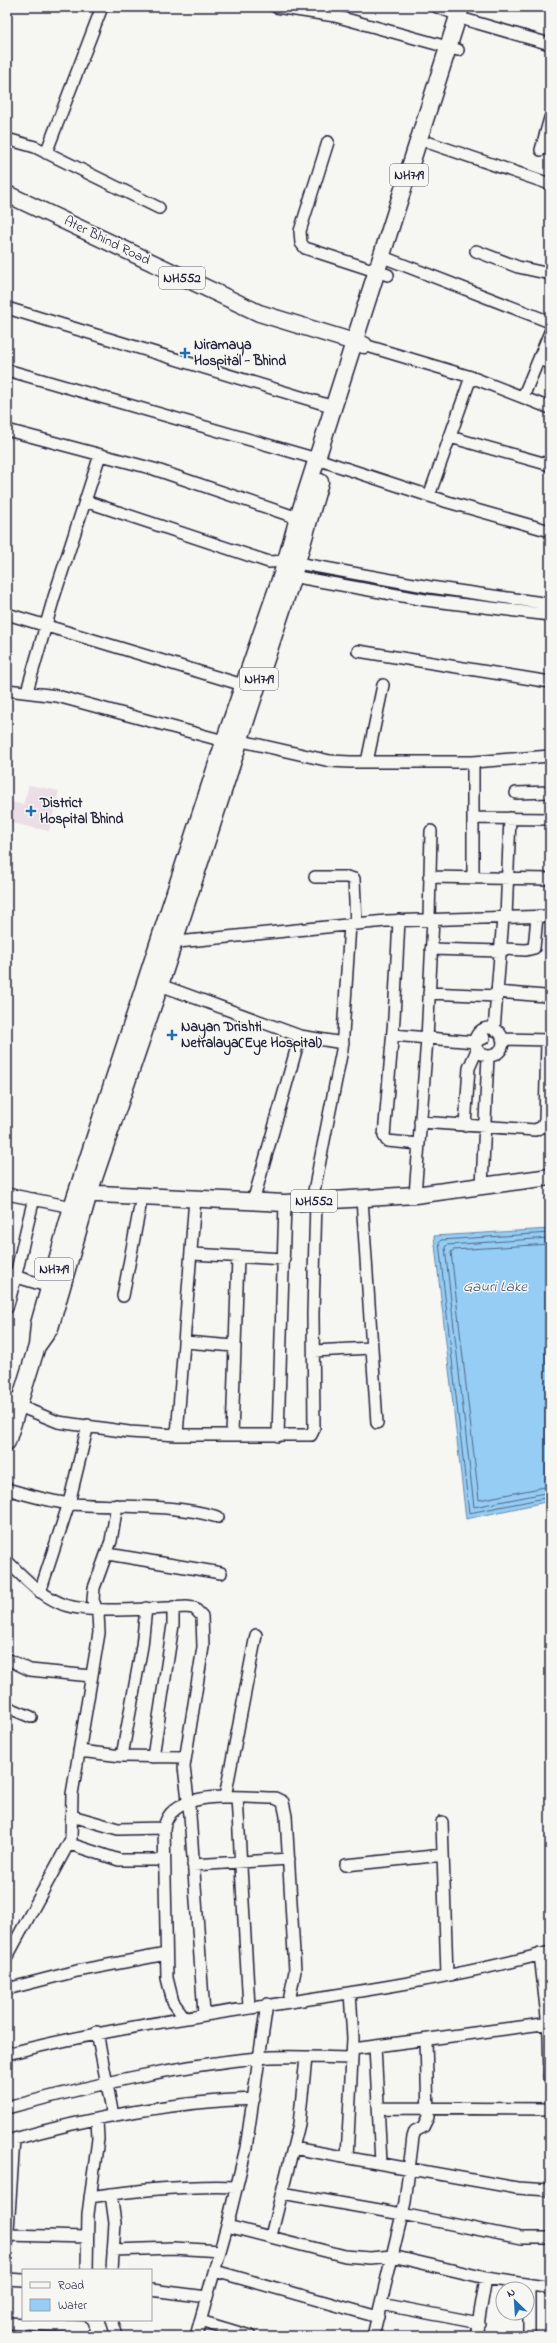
<svg xmlns="http://www.w3.org/2000/svg" width="557" height="2343" font-family="'Indie Flower',sans-serif">
<style>
.built{fill:#ebdee6}
.water{fill:#95cdf4;stroke:#6789aa}
.lines{fill:none;stroke-linecap:round;stroke-linejoin:round}
.shore{stroke:#506685;stroke-width:1}
.minor-casing{stroke:#22223b;stroke-width:14}
.highway-casing{stroke:#22223b;stroke-width:19}
.minor{stroke:#f6f6f2;stroke-width:11}
.highway{stroke:#f6f6f2;stroke-width:16}
.poi-dot{fill:#1f6fb2;stroke:#f6f6f2;stroke-width:1.5}
.labels{text-anchor:middle;dominant-baseline:central;stroke-width:3;stroke-linejoin:round;paint-order:stroke}
.shield{fill:#f6f6f2;stroke:#626272;stroke-width:1}
.shield-label{font-size:13px;font-weight:bold;fill:#22223b}
.street-label{font-size:14px;fill:#22223b;stroke:#f6f6f2}
.poi-label{font-size:14px;font-weight:bold;fill:#22223b;stroke:#f6f6f2;text-anchor:start}
.water-label{font-size:15px;font-style:italic;fill:#445572;stroke:#f6f6f2}
</style>
<rect width="100%" height="100%" fill="#f6f6f2"/>
<filter id="ink" filterUnits="userSpaceOnUse"><feTurbulence type="fractalNoise" baseFrequency=".025" numOctaves="2"/><feDisplacementMap in="SourceGraphic" scale="8" xChannelSelector="R" yChannelSelector="G"/><feConvolveMatrix kernelMatrix="1 2 1 2 8 2 1 2 1" color-interpolation-filters="sRGB"/></filter>
<g filter="url(#ink)">
<path class="built" d="M29 785 59 791 49 831 7 822 12 802 23 805Z"/>
<path class="water" d="M550 1229V1501L466 1519 434 1236Z"/>
<g class="lines">
<path class="shore" d="M550 1233 441 1240 439 1242 469 1513 550 1497
M550 1238 447 1245 445 1247 474 1507 550 1492
M550 1244 453 1250 451 1252 479 1500 550 1486"/>
<g class="minor-casing">
<path id="minor" d="M276 7 335 16 458 50
M437 7 459 15
M467 20 550 44
M7 139 35 147 159 208
M328 142 300 231 301 243 305 248 388 275
M430 143 550 184
M541 150 550 118
M46 153 102 7
M476 251 518 267 550 274
M383 257 550 322
M7 308 334 407
M364 345 471 377 550 408
M539 359 550 363
M7 370 317 459 448 502 550 531
M523 397 550 332
M7 430 154 469 298 518
M450 437 550 465
M429 496 471 377
M85 501 269 562 286 561 430 587 550 604
M286 575 425 600 550 615
M7 614 243 685
M358 651 550 682
M7 690 57 696 224 741
M27 691 54 597 100 455
M233 739 330 761 350 762H473L550 756
M367 762 383 685
M516 793 550 792
M473 818 550 819
M315 877H347L354 879 356 924
M429 877 550 879
M473 877V762
M506 917 510 818
M429 919 431 831
M399 920 394 1018 384 1136 387 1141 419 1144
M168 943 386 921 550 916
M431 949 500 951
M500 949 526 950 534 948 537 917
M160 985 300 1036
M497 992 545 996 550 999
M429 993 497 996
M475 1042a14 14 0 1 1 28 0a14 14 0 1 1-28 0Z
M494 1030 503 918
M393 1035 475 1042 484 1038
M502 1039 550 1040
M420 1122 535 1130 542 1127 545 1121 547 1040
M465 1126 469 1068 477 1050
M482 1186 488 1056
M7 1194 72 1207
M415 1195 427 1039 433 919
M362 1199 377 1423
M312 1201 342 1050 350 924
M253 1202 300 1036 343 1043
M192 1254 284 1259
M7 1274 50 1287
M123 1296 142 1196
M7 1308C18 1272 24 1235 34 1199
M185 1342 234 1346
M314 1351 371 1348
M7 1397 20 1402
M19 1406 58 1422 129 1432 177 1435H311L314 1429 313 1314 316 1201
M177 1435 195 1198
M232 1435 238 1257
M278 1436 285 1203
M7 1489C28 1495 50 1502 72 1504 121 1508 170 1503 218 1517
M108 1554 221 1573
M7 1561C23 1577 39 1594 60 1603 84 1615 156 1608 186 1607L194 1608 202 1616 203 1647 184 1767 190 1815 204 2014
M40 1592 69 1503 88 1425
M7 1659 30 1670 91 1676
M7 1707 31 1717
M79 1751 122 1756 184 1757
M122 1756 142 1646 146 1608
M153 1757 173 1625V1607
M225 1797 256 1635
M237 1797 249 2007
M72 1816 118 1829 164 1828
M442 1822 447 1975
M70 1844 119 1860H164
M193 1865 289 1859
M346 1865 443 1855
M540 1954 549 2035 550 2079
M7 1957 71 1839 72 1794 99 1633 98 1613 93 1600 94 1588 111 1541 117 1505
M7 1989 77 1971 166 1954
M184 2017 173 2002 167 1978 164 1828C171 1787 244 1798 275 1798L283 1802 286 1816 295 1971 289 2001
M97 2032 113 2116
M375 2046 381 2163
M353 2049 550 2023
M7 2054C186 2008 372 2000 550 1952
M7 2108C89 2086 173 2066 257 2058 288 2055 321 2058 352 2058
M379 2108 550 2109
M7 2141C87 2118 170 2102 254 2099
M293 2148 517 2188 550 2190
M347 2158 353 2038 350 1993
M282 2193 402 2214 521 2238H550
M111 2194 115 2223 112 2270
M90 2197C139 2190 188 2185 237 2187
M227 2226 345 2256 370 2258 392 2256 486 2278 545 2287 550 2291
M7 2235 87 2237
M271 2236 299 2124 306 2058
M7 2245 14 2139
M113 2250 174 2248 220 2251
M87 2270 88 2214 98 2139 97 2120
M215 2271 378 2317
M7 2279 23 2280
M151 2290 207 2297
M381 2304 479 2323
M112 2320 117 2336
M200 2321 250 2336
M7 2323 83 2327
M196 2336 227 2226 246 2148 267 2004
M373 2336 405 2202 413 2137 415 2131 423 2127 428 2117 426 2040
M476 2336 486 2278
M529 2336V2285"/>
</g>
<g class="highway-casing">
<path id="highway" d="M7 194 259 313 364 345
M78 1193 285 1203 415 1195 550 1177
M38 1345 50 1328 89 1193 160 985 293 576 320 482
M7 1442 37 1346 39 1324 72 1207 226 736 282 574 298 518 461 7"/>
</g>
<use href="#minor" class="minor"/>
<use href="#highway" class="highway"/>
</g>
</g>
<g class="poi-dot">
<path d="M183 347h4v4h4v4h-4v4h-4v-4h-4v-4h4z"/>
<path d="M29 805h4v4h4v4h-4v4h-4v-4h-4v-4h4z"/>
<path d="M170 1029h4v4h4v4h-4v4h-4v-4h-4v-4h4z"/>
</g>
<g class="labels">
<g class="shield">
<rect x="390" y="164" width="38" height="22" rx="3"/>
<rect x="159" y="267" width="46" height="22" rx="3"/>
<rect x="240" y="668" width="38" height="22" rx="3"/>
<rect x="291" y="1190" width="46" height="22" rx="3"/>
<rect x="35" y="1258" width="38" height="22" rx="3"/>
</g>
<g class="shield-label">
<text x="409" y="175">NH719</text>
<text x="182" y="278">NH552</text>
<text x="259" y="679">NH719</text>
<text x="314" y="1201">NH552</text>
<text x="54" y="1269">NH719</text>
</g>
<g class="street-label">
<text transform="translate(107 241) rotate(26)">Ater Bhind Road</text>
</g>
<g class="poi-label">
<text x="194" y="345">Niramaya<tspan x="194" dy="16">Hospital - Bhind</tspan></text>
<text x="40" y="803">District<tspan x="40" dy="16">Hospital Bhind</tspan></text>
<text x="181" y="1027">Nayan Drishti<tspan x="181" dy="16">Netralaya(Eye Hospital)</tspan></text>
</g>
<g class="water-label">
<text x="495" y="1287">Gauri Lake</text>
</g>
</g>
<rect width="557" height="2343" fill="none" stroke="#f6f6f2" stroke-width="24"/>
<rect x="12" y="12" width="533" height="2319" fill="none" stroke="#22223b" stroke-width="1.5" filter="url(#ink)"/>
<rect x="22" y="2269" width="130" height="52" fill="#f6f6f2" stroke="#a1a1a9"/>
<rect x="30" y="2282" width="20" height="6" fill="#f6f6f2" stroke="#a1a1a9"/>
<text x="58" y="2289" font-size="12" fill="#22223b">Road</text>
<rect x="30" y="2299" width="20" height="12" fill="#95cdf4" stroke="#a1a1a9"/>
<text x="58" y="2309" font-size="12" fill="#22223b">Water</text>
<g transform="translate(515 2301) rotate(335)"><circle r="19" fill="#f6f6f2" stroke="#a1a1a9"/>
<path d="M0-3L7 15L0 10L-7 15Z" fill="#1f6fb2"/>
<text y="-6" font-size="11" font-weight="bold" text-anchor="middle" fill="#22223b">N</text>
</g>
</svg>
